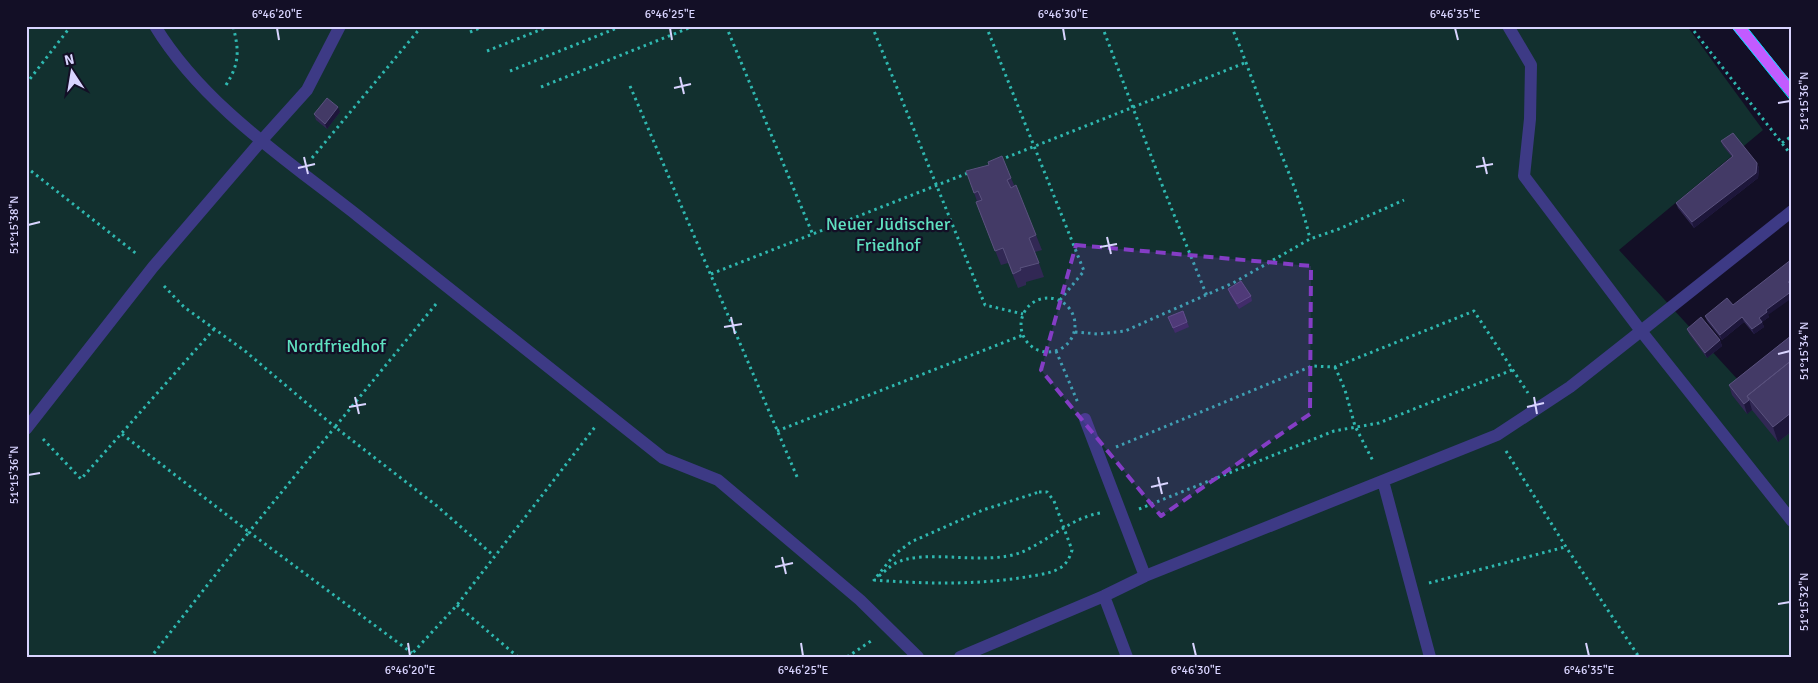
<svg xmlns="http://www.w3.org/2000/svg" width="1818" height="683" font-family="Signika,sans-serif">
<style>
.green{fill:#12302f}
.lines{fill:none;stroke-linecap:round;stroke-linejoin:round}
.path{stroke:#2fb8b0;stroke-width:3;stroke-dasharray:2.5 4;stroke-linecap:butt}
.minor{stroke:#3d3a85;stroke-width:12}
.major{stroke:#c25bff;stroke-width:12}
.tram{stroke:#00e5ff;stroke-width:1}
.wall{fill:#312854}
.shaded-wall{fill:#1d163a}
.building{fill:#433a66;stroke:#5a527e}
.marked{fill:#843dc5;fill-opacity:0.2;stroke:#843dc5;stroke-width:4;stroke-dasharray:10 6;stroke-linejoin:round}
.ticks{fill:none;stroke:#d9d4ff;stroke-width:2}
.labels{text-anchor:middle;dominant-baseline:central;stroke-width:4.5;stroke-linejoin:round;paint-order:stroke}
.park-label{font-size:18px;fill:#5fe0c0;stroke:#130f26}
.neatline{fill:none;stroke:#d9d4ff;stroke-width:2}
.ticks-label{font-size:12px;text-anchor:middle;fill:#d9d4ff}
</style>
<rect width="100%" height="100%" fill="#130f26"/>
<path class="green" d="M26 26H1687L1763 130 1619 250 1751 394 1792 359V657H26Z"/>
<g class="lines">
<path class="path" d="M726 26 813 235
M872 26 985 305 1023 314
M986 26 1084 271 1060 300
M1102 26 1164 190 1207 296
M1231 26C1242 50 1250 74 1259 98 1276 145 1299 190 1310 239
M1690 26 1792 156
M1790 26 1792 28
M470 32 485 26
M487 51 550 26
M510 71 622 26
M26 84 71 26
M226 85C240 63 239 50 233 26
M630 86 798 479
M541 87 694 26
M1782 143 1792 136
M312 158 422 26
M1000 160 1247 62
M26 167 138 255
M711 274 968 173
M164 286 184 307 245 351 335 427 249 532 412 653
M1021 325a27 27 0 1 1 54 0a27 27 0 1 1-54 0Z
M436 304 335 427 437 506 494 556
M1075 332 1098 334 1125 331 1233 283 1310 239 1339 229 1404 200
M1056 351 1078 403
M1335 367 1345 390 1355 426 1374 463
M777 431 1023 335
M122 434 249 532 151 657
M43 439 81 479 215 328
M1116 447 1312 366 1335 367 1474 311 1528 393
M1506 451 1566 547 1639 657
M1039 492H1047L1054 501 1072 550C1070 557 1066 565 1060 568 1050 574 1037 575 1026 577 976 585 925 584 874 580L895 554 911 542 983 510Z
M1139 509 1334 431 1379 423 1512 370
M879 576C884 572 888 568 894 564 923 547 985 567 1022 552 1048 541 1071 518 1100 513
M1429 583 1565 547
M457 605 518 657
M409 657 457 605 595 427
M847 657 874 639"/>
<path class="minor" d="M155 26C203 105 287 160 358 216 460 297 562 378 663 458L718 480 860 600 918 657
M1508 26 1531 65 1530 119 1524 176 1641 331 1792 211
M1085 419 1145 576
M26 429 153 267 262 140 307 90 340 26
M1383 481 1430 657
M1104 596 1127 657
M960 657 1104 596 1145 576 1497 435 1570 387 1641 331 1792 521"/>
<path class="major" d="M1738 26 1792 92"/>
<path class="tram" d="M1731 26 1792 102
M1746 26 1792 84"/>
</g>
<path class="wall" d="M340 112 327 129 316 120 314 114Z
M1721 141 1757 163 1759 168 1758 178 1694 228 1678 208 1676 203 1732 157 1723 146Z
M988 162 1011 178 1036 235 1042 250 1035 252 1044 277 1026 282V285L1018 288 1008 263 1001 265 981 216 976 202 977 201 966 171 989 165Z
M1228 289 1251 296 1252 301 1239 309 1230 295Z
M1733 305 1768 315 1769 317 1762 322 1764 327 1754 334 1744 322 1722 340 1707 321 1705 316Z
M1183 311 1189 327 1175 333 1168 317Z
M1687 329 1720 340 1722 346 1707 358 1689 334Z
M1792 335V431L1778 442 1752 410 1747 414 1732 395 1729 385Z"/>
<path class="shaded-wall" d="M338 107 340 112 327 129 325 124Z
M1757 163 1759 168 1758 178 1694 228 1692 222Z
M1792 279V286L1788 282Z
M1792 291V298L1768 315 1769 317 1762 322 1764 327 1754 334 1752 329 1759 318 1766 310Z
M1742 317 1744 322 1722 340 1720 335Z
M1720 340 1722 346 1707 358 1705 353Z
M1749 400 1752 410 1747 414 1744 404Z
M1792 412V431L1778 442 1773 427Z"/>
<path class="building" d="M327 98 338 107 325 124 314 114Z
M1733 133 1757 163 1756 173 1692 222 1676 203 1733 156 1721 141Z
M1002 156 1011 178 1007 180 1011 188 1016 185 1036 235 1029 238 1039 263 1020 268 1021 270 1013 274 1003 248 995 251 976 202 982 200 978 191 974 193 966 171 989 165 988 162Z
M1792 259V279L1788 282 1792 286V291L1766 310 1767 312 1759 318 1762 322 1752 329 1742 317 1720 335 1705 316 1727 298 1733 305Z
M1241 281 1251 296 1237 304 1228 289Z
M1183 311 1187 322 1173 328 1168 317Z
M1701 317 1720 340 1705 353 1687 329Z
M1792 335V360L1747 396 1749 400 1744 404 1729 385Z
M1792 360V412L1773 427 1747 396Z"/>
<path class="marked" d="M1076 245 1311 266 1310 414 1161 516 1041 370Z"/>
<path class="ticks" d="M277 28 279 40M670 28 672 40M1063 28 1065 40M1455 28 1458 40M680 77 684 94M674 88 691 84M1778 103 1790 101M304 157 308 174M1483 157 1487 174M1476 167 1493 164M298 168 315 164M28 225 40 222M1107 237 1111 254M1100 247 1117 244M731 317 735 334M724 327 742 324M1778 354 1790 351M355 397 359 414M1534 397 1537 414M349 407 366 404M1527 407 1544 403M28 475 40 473M1158 477 1162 494M1151 487 1168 483M782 557 786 574M775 567 793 563M1778 604 1790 602M408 643 410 656M801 643 803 656M1193 643 1196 656M1586 643 1589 656"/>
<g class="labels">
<g class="park-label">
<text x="888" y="224">Neuer Jüdischer<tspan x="888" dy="21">Friedhof</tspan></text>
<text x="336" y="346">Nordfriedhof</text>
</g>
</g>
<rect width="1818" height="683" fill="none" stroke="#130f26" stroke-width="55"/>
<g transform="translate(72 72) rotate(348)" stroke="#130f26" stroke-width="4" paint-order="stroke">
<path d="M0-4L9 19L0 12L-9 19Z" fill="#d9d4ff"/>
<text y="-8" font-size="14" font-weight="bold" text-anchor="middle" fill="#d9d4ff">N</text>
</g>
<rect x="28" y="28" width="1762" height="628" class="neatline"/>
<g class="ticks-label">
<text x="277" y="18">6°46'20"E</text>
<text x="670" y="18">6°46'25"E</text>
<text x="1063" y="18">6°46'30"E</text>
<text x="1455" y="18">6°46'35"E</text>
<text transform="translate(1804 101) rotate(-90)" y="4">51°15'36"N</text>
<text transform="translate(14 225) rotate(-90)" y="4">51°15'38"N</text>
<text transform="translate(1804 351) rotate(-90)" y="4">51°15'34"N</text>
<text transform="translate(14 475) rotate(-90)" y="4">51°15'36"N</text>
<text transform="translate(1804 602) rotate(-90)" y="4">51°15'32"N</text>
<text x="410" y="674">6°46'20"E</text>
<text x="803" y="674">6°46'25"E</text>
<text x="1196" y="674">6°46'30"E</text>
<text x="1589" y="674">6°46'35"E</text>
</g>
</svg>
